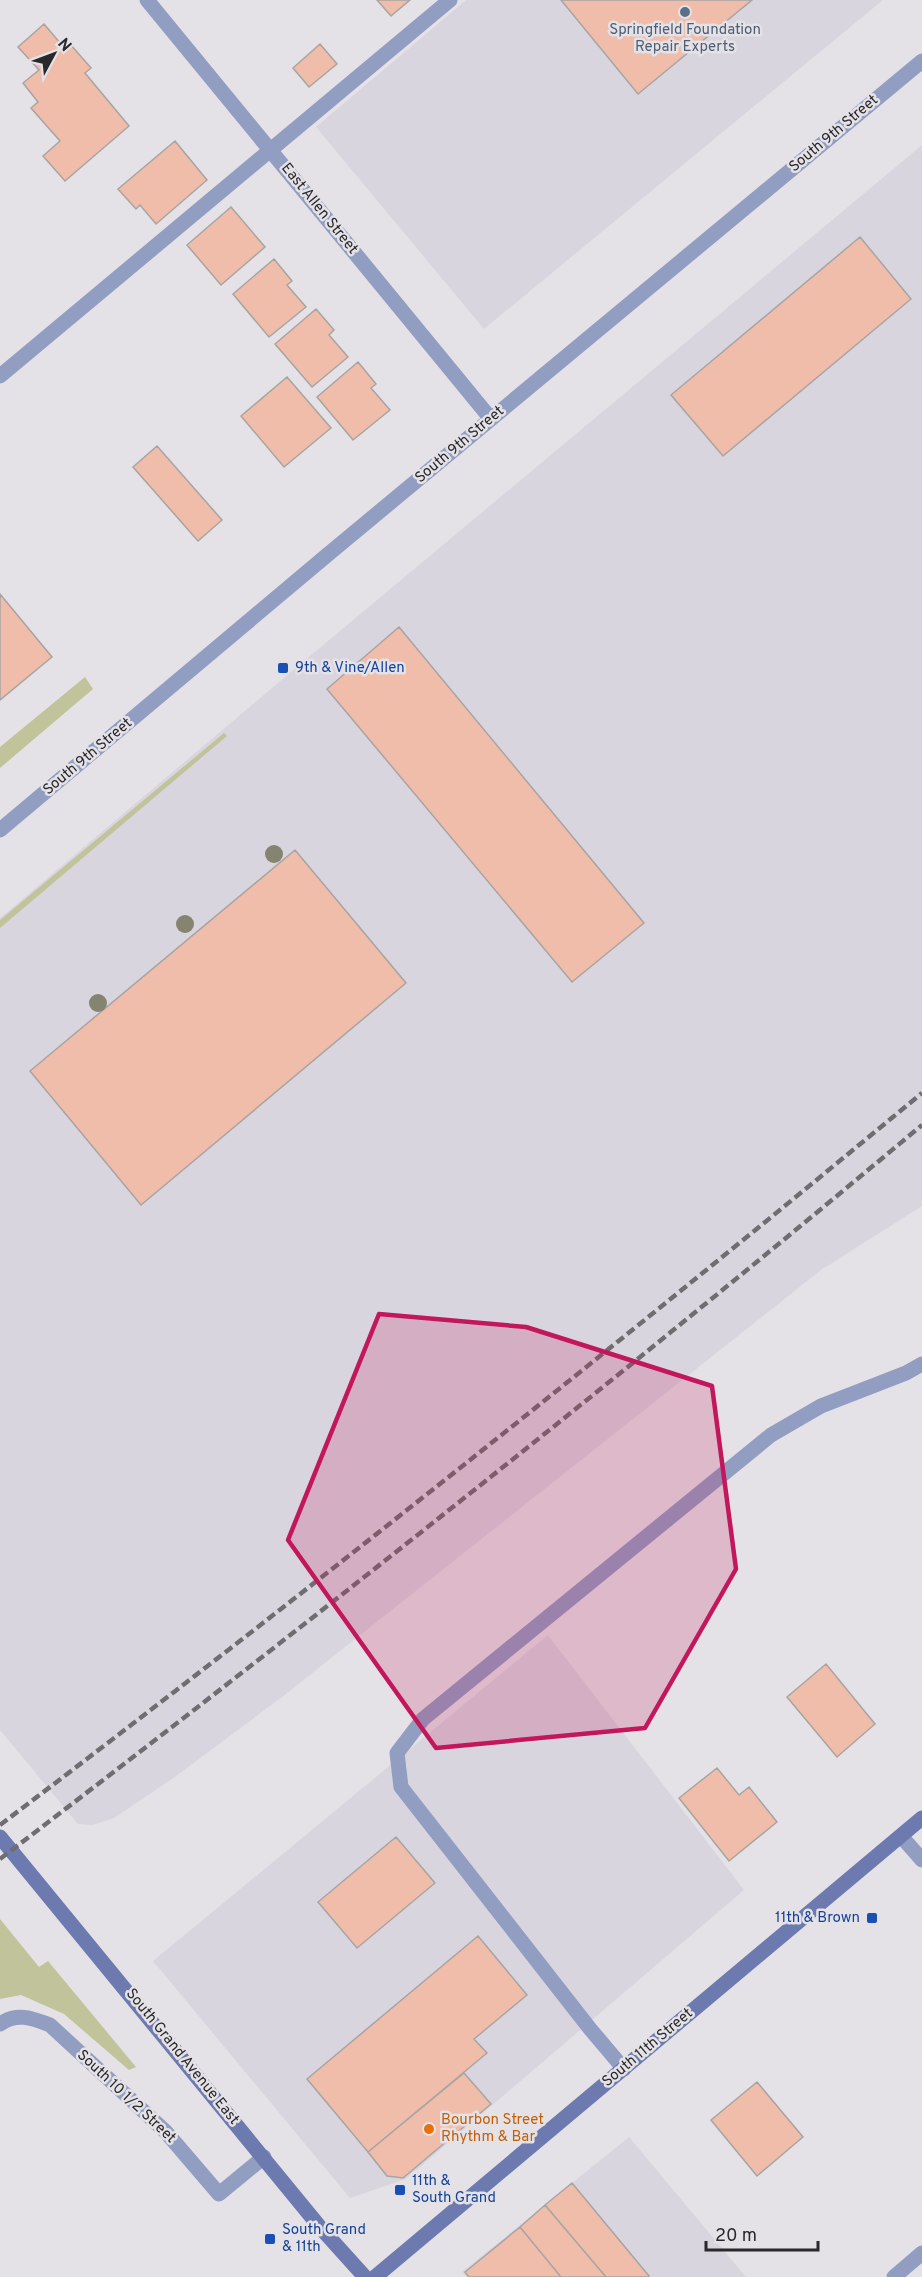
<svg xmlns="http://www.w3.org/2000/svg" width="922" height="2277" font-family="Overpass,sans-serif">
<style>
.built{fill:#d9d5df}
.green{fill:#c1c49a}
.building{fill:#efbda9;stroke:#a8a4a3;stroke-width:1.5}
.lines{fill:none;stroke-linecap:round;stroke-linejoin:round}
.lane{stroke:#929dc2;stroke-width:15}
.street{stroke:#929dc2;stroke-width:15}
.secondary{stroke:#6c7ab0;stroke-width:15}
.rail{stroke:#6f6d70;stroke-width:4.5;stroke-dasharray:9 4.5;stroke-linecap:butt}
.tree{fill:#848470}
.marked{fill:#c2185b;fill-opacity:0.2;stroke:#c2185b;stroke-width:4.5;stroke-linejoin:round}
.service-dot{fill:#5c6f8a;stroke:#e4e2e6;stroke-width:2}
.transit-dot{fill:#1a4fb4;stroke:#e4e2e6;stroke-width:2}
.food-dot{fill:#e8710a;stroke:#e4e2e6;stroke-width:2}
.labels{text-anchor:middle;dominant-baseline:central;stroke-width:5;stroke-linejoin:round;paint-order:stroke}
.service-label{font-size:15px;fill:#4e5e75;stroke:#e4e2e6}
.street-label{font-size:15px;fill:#29282a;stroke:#e4e2e6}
.transit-label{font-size:15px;fill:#164399;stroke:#e4e2e6;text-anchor:start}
.food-label{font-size:15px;fill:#c56008;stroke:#e4e2e6;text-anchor:start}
</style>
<rect width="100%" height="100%" fill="#e4e2e6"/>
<path class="built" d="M466 0H883L484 329 316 127Z
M922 145V1206L821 1270 282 1697 172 1779 114 1818 93 1825 78 1824 0 1730V918L298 666Z
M548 1635 744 1890 406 2179 350 2198 153 1961Z
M629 2137 746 2277H466L462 2272Z"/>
<path class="green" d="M85 677 93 689 0 768V747Z
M224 733 227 736 0 928V920Z
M0 1919 39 1967 48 1961 136 2067 129 2070 64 2014 21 1995 0 1999Z"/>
<path class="building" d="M377 0H410L391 16Z
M561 0H752L638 94Z
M44 24 66 50 71 45 91 68 85 73 129 126 65 181 43 156 60 141 31 108 38 102 23 83 39 70 18 47Z
M320 44 337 64 309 87 293 68Z
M175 141 207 180 156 224 140 205 136 209 118 189Z
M231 207 265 247 221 285 187 245Z
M860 237 911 299 723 456 671 395Z
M274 259 292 281 287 285 306 307 269 337 233 294Z
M316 309 334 330 329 335 348 357 312 387 275 344Z
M358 362 376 384 371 388 390 410 353 440 317 397Z
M287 377 331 428 284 467 241 416Z
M157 446 222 520 198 541 133 467Z
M0 594 52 657 0 700Z
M399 627 644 923 572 982 327 689Z
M295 850 406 983 141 1205 30 1071Z
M826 1664 875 1724 837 1757 787 1697Z
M717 1768 739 1795 749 1787 777 1822 729 1861 679 1798Z
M396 1837 435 1883 357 1948 318 1902Z
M478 1936 527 1995 474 2039 487 2053 368 2152 307 2079Z
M464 2073 491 2104 403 2178 387 2176 368 2152Z
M757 2082 803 2137 757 2176 711 2120Z
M572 2183 649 2276 648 2277H606L545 2205Z
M545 2205 606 2277H561L520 2227Z
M520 2227 561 2277H469L465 2272Z"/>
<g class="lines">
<path class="lane" d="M0 376 450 0
M624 2069 591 2030 401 1787 397 1753 423 1719 771 1435 821 1406 906 1373 922 1364
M894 2277 922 2253"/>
<path class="street" d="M147 0 491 419
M0 830 326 556 922 61
M901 1836 922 1860
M0 2024C17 2012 32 2018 50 2025L165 2131 219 2194 264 2157"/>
<path class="secondary" d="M0 1837 319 2226 365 2277
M375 2277 922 1818"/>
<path class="rail" d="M0 1825C313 1588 620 1343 922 1093
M0 1859C312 1621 621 1377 922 1125"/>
</g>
<g class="tree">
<circle cx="274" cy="854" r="9"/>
<circle cx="185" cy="924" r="9"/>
<circle cx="98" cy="1003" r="9"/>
</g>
<path class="marked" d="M379 1314 526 1327 712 1386 736 1569 645 1728 436 1748 288 1540Z"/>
<circle class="service-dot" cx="685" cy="12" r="6"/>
<g class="transit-dot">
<rect x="277" y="662" width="12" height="12" rx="3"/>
<rect x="866" y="1912" width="12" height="12" rx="3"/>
<rect x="394" y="2184" width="12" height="12" rx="3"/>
<rect x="264" y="2233" width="12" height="12" rx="3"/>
</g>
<circle class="food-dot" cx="429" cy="2129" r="6"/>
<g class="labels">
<g class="service-label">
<text x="685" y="30">Springfield Foundation<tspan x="685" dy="17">Repair Experts</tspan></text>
</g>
<g class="street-label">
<text transform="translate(834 134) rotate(-40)">South 9th Street</text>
<text transform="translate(319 209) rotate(51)">East Allen Street</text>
<text transform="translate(460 445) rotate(-40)">South 9th Street</text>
<text transform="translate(88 757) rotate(-40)">South 9th Street</text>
<text transform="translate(648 2048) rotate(-40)">South 11th Street</text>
<text transform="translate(182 2057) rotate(51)">South Grand Avenue East</text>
<text transform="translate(126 2097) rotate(43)">South 10 1/2 Street</text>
</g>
<g class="transit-label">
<text x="295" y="668">9th &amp; Vine/Allen</text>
<text x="860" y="1918" text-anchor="end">11th &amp; Brown</text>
<text x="412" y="2181">11th &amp;<tspan x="412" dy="17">South Grand</tspan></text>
<text x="282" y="2230">South Grand<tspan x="282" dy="17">&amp; 11th</tspan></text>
</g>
<g class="food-label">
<text x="441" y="2120">Bourbon Street<tspan x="441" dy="17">Rhythm &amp; Bar</tspan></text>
</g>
</g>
<g transform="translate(54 54) rotate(49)" stroke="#e4e2e6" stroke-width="4.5" paint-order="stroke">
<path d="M0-4.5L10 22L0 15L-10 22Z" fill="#29282a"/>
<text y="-9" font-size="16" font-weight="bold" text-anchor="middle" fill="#29282a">N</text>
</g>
<path d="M706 2241v9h112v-9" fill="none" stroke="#29282a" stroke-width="3"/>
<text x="715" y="2241" font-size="18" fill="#29282a" stroke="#e4e2e6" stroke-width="4.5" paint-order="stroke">20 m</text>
</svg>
